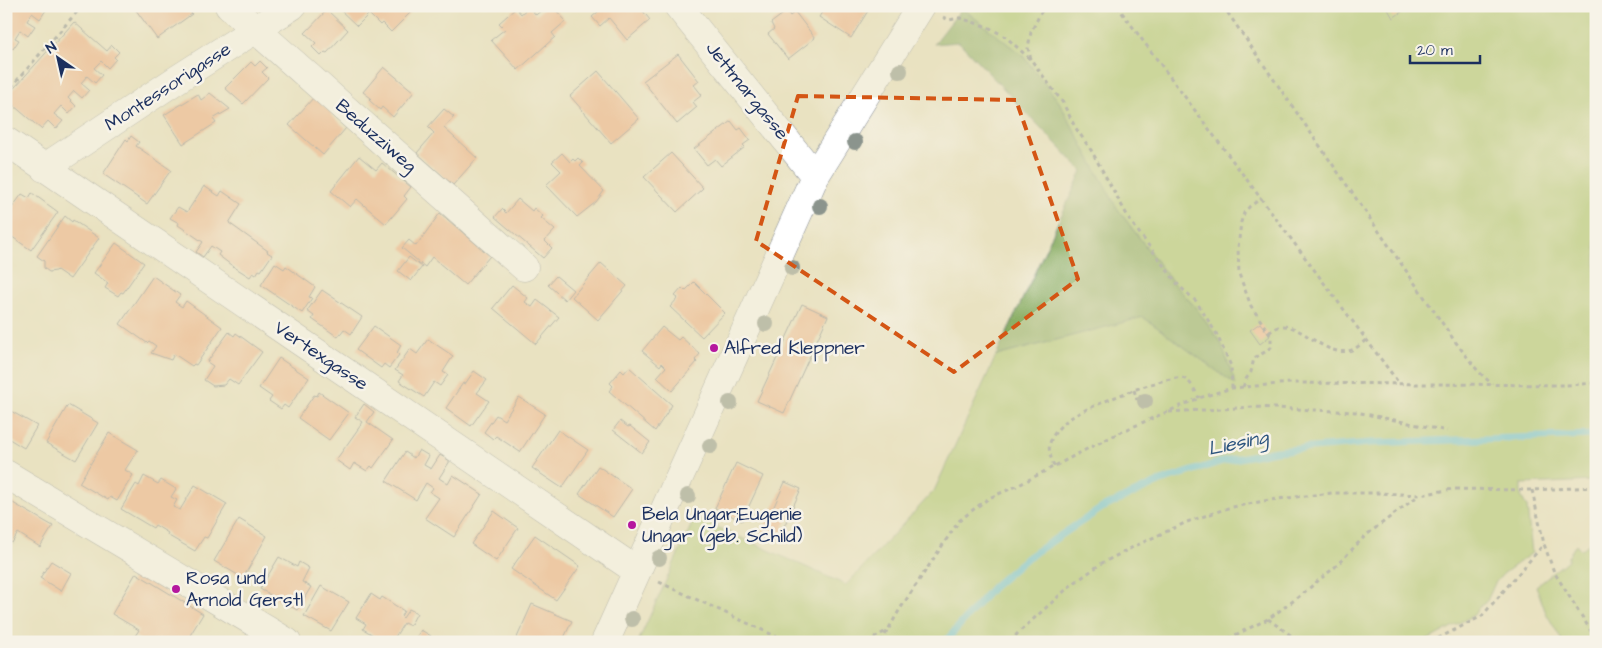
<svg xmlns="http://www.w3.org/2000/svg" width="1602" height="648" font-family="'Architects Daughter',sans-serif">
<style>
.green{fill:#a9c76e;stroke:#627b66}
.forest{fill:#86ac61;stroke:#506e60}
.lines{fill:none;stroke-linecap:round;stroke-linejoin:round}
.stream{stroke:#5fc2dd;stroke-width:7}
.building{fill:#f2aa80}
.street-casing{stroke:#828890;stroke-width:29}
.path{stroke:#828890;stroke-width:3;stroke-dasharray:4 4;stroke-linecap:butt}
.street{stroke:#fff;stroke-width:28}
.tree{fill:#8b948d}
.marked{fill:none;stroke:#d45514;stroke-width:4;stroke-dasharray:10 6;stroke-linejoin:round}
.poi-dot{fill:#b5179e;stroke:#f7f3e8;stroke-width:2}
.labels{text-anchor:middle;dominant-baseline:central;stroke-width:5;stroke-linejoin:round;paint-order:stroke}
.street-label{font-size:19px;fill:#1b2f5e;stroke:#f7f3e8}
.poi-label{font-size:19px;fill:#1b2f5e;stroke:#f7f3e8;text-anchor:start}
.water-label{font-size:20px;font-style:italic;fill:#2c547e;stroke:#f7f3e8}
</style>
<rect width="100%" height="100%" fill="#f7f3e8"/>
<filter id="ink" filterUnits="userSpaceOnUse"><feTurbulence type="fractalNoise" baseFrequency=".02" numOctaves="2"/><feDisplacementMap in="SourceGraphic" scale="10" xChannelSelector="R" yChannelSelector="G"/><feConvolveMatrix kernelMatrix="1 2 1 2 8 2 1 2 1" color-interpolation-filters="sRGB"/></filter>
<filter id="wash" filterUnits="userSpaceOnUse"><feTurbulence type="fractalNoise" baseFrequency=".0096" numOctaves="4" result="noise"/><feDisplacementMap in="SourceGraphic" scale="20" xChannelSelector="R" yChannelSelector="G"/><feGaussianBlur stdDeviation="1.12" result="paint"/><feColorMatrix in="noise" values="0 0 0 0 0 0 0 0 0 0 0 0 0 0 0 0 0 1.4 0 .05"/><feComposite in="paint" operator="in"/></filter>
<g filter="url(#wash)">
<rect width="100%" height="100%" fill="#e9e2c1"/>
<path class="green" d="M963 6H1596V481L1521 484V496L1527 507 1532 553 1503 574 1495 583 1486 603 1479 607 1474 615 1424 642H638L695 517 846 585 934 491 996 356 1143 317 1235 384 1196 308 1172 282 1117 208 1059 102 1023 56 962 8Z
M1596 524V642H1563L1546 613 1536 586 1568 560V557L1576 544 1581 550 1594 540 1592 531Z"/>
<path class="forest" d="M962 8 1023 56 1059 102 1117 208 1172 282 1196 308 1221 343 1236 385 1143 317 996 356 1082 171 959 42 934 44Z"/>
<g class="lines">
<path class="stream" d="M945 642 993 587 1028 557 1102 508 1161 481 1223 461 1276 451 1371 443 1596 435"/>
</g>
<g id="blocks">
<path class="building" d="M6 6H41L46 10 40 19 32 13 27 21 35 26 28 36 20 30 15 38 19 40 13 49 6 44Z
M133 6H185L192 14 157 39Z
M340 6H417L391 32 382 23 380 25 369 14 357 26 338 8Z
M546 6H552L566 21 552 33 555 37 518 70 491 40 505 29 499 23 516 8 521 14 529 7 536 15Z
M605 6H639L650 20 627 40 609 18 600 26 592 17Z
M826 6H871L851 38 819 17Z
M1386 6H1410L1393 18Z
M327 10 348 30 327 53 325 52 321 56 312 47 316 43 305 33Z
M787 11 790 16 795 12 815 38 788 59 768 34 774 29 771 23Z
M74 22 107 51 112 45 119 52 114 57 116 59 108 68 101 61 94 68 102 75 95 83 87 76 81 83 89 90 82 98 74 91 68 98 76 106 69 114 61 106 54 114 63 121 56 129 48 121 41 129 6 99V97Z
M678 54 699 81 694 85 702 95 693 102 697 107 677 124 643 81Z
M260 61 267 68 262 72 268 78 243 104 225 88 251 62 255 66Z
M384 67 414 92 393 117 382 107 380 110 369 100 371 98 363 92Z
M598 71 639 119 611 143 570 96Z
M210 93 230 109 213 119 216 123 183 144 164 115 198 94 201 100Z
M314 97 332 113 331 115 346 128 323 155 289 125Z
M444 109 454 117 444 128 477 158 453 185 417 153 434 133 428 127Z
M731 121 738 130 741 128 750 140 743 145 745 147 721 166 715 159 707 165 694 149Z
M131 136 139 142 136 146 171 170 147 204 103 174 126 139 128 141Z
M562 153 570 162 573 159 575 161 578 158 583 163 580 166 604 191 596 202 577 217 546 185 561 171 552 162Z
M671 153 703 188 677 212 644 177Z
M359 156 376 170 382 163 411 187 404 196 407 199 386 224 357 199 350 207 331 191Z
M204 186 219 196 222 191 241 204 229 223 268 251 267 252 272 255 261 271 259 270 256 275 253 273 250 277 231 265 218 255 220 252 211 246 203 257 196 252 203 242 178 225 179 223 170 218 178 207 187 212Z
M32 193 58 212 31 250 8 234 6 237V216L22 194 29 198Z
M518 199 532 211 534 208 543 216 541 218 555 230 545 241 552 248 543 258 495 217 502 209 506 213Z
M440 213 490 256 465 285 432 257 425 267 402 248 409 240 416 246Z
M65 216 72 222 73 220 99 238 70 279 57 270 56 271 49 272 44 268V261L37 256Z
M116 243 144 263 123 293 121 292 118 296 105 288 108 283 94 273Z
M409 257 422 267 411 281 398 271Z
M275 263 284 269 286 266 315 287 309 297 312 298 302 313 261 285Z
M601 263 627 286 598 320 572 297Z
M153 276 180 295 175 302 182 307 186 301 222 327 196 365 194 364 192 366 174 354 171 360 151 353 156 346 149 341 147 343 120 324Z
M556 276 573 290 565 300 548 285Z
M694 282 725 313 702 337 670 307 678 298 675 296 682 288 685 291Z
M512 285 528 298 525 302 532 307 537 300 559 317 536 344 493 308Z
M322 290 362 317 351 334 344 329 338 337 312 319 314 316 307 311Z
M802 304 828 316 784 413 757 401Z
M1260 323 1270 336 1260 344 1250 330Z
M374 326 401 345 397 353 399 355 389 368 384 364 381 368 356 350Z
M662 327 678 340 681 337 700 354 695 360 697 362 672 391 657 377 666 367 662 363 660 366 642 351Z
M229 332 234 336 236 333 262 352 238 385 229 379 224 385 213 386 204 380 213 366 207 362Z
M428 339 453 356 443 372 448 375 440 386 434 382 424 397 399 381 403 375 395 370 410 349 417 354Z
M279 358 309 378 288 408 284 405 281 409 269 401 272 397 259 388Z
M629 367 672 405 655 431 609 391 613 386 610 383 621 370 624 373Z
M474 371 487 380 477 393 489 401 471 426 446 408 463 383 465 384Z
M319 392 349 413 329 440 298 418 314 395 317 396Z
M519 397 545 414 520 452 496 436 493 439 484 432 496 415 504 420Z
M364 404 374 412 367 422 393 440 373 468 371 466 367 471 354 463 350 470 336 460 363 422 355 417Z
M68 405 98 423 76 460 46 443Z
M9 410 37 426 24 448 6 437V415Z
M620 421 628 427 630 426 650 442 642 453 613 430Z
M558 430 588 450 562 488 532 468Z
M109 433 138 450 125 470 133 475 117 501 110 497 108 500 79 483Z
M419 450 429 456 424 465 431 469 440 455 450 461 439 478 448 484 453 475 482 494 454 537 425 518 439 498 430 492 433 488 426 483 416 500 386 481 405 452 414 458Z
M736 463 763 476 742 521 715 508Z
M598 466 632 489 613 517 579 494Z
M144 476 158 484 161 480 176 489 171 497 177 500 173 507 180 510 195 485 227 504 207 538 204 537 195 551 167 535 168 533 155 525 153 528 121 509 136 484 139 486Z
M785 482 801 489 777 542 761 535Z
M6 499 53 526 40 547 18 533 12 543 6 539Z
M494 511 518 528 496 561 471 544Z
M239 519 267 536 243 578 214 561Z
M535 535 580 566 556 600 511 569Z
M279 557 297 567 299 562 309 568 302 582 311 587 297 610 260 589Z
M51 561 71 573 61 591 40 578Z
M136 573 203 614 186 642H162L159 640 158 642H143L135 636 139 630 112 614Z
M321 586 349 602 331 631 304 616Z
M371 594 380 600 382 597 404 611 401 616 403 618 409 609 417 613 410 626 404 623 393 640 388 637 385 642 363 629 366 624 356 618Z
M532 604 572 621 562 642H515Z
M421 630 431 636 428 642H413Z"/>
</g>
</g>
<g filter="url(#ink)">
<use href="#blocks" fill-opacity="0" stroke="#828890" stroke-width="1"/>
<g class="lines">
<g class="street-casing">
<path id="street" d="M229 6 524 267
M678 6 815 176
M6 141 637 571
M44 168 173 82 292 6
M6 474 287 642
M605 642 815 176 921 6"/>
</g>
<path class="path" d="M1117 6 1398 382
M1223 6 1454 340 1478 371 1492 384
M943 17 949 20 960 18 988 27 1006 37 1032 61 1063 103 1075 127 1091 150 1131 222 1179 286 1196 301 1216 333 1231 366 1232 388
M1031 59 1028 48 1031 32 1044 6
M6 93 82 6
M1269 333C1294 307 1322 364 1354 349 1358 347 1362 343 1366 340
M1243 387 1246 379 1251 372 1254 358 1265 352 1271 347V337L1269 333 1251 306 1239 274 1238 248 1241 222 1244 213 1250 206 1262 198
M1134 390 1137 400
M1169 412 1254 407 1356 412 1447 431
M1054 466C1051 458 1047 449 1051 440 1055 430 1065 421 1074 416 1090 406 1166 375 1182 378 1191 380 1195 391 1199 398
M1532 490 1544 544 1554 572 1596 639
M659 582 788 642
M1268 619 1300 642
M867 642 886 631
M881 642 900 609 950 534 959 521 974 509 989 498 1017 486 1085 450 1123 431 1199 398 1232 388 1291 383 1566 385 1596 383
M1010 642 1018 633 1070 586 1102 563 1135 546 1187 522 1228 508 1269 500 1332 493H1377L1420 495 1453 489 1532 490 1596 487
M1221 642 1268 619 1296 599 1335 567 1365 536 1418 496
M1431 642 1482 616 1544 544"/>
<use href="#street" class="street"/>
</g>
<g class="tree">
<circle cx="900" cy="71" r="8"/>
<circle cx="855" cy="142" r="8"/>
<circle cx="820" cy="206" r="8"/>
<circle cx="792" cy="268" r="8"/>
<circle cx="766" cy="324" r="8"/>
<circle cx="1145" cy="401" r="8"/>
<circle cx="730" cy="403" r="8"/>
<circle cx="710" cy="446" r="8"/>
<circle cx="688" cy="496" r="8"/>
<circle cx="659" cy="558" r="8"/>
<circle cx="632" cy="619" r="8"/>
</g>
</g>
<path d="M0 0H1602V648H0ZM798 96 1016 100 1078 279 954 372 756 241Z" fill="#e9e2c1" fill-opacity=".55" fill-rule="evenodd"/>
<path class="marked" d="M798 96 1016 100 1078 279 954 372 756 241Z"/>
<g class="poi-dot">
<circle cx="714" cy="348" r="5"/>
<circle cx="632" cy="525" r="5"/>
<circle cx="176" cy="589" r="5"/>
</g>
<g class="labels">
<g class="street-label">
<text transform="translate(168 87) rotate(-33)">Montessorigasse</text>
<text transform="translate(747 91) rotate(51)">Jettmargasse</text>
<text transform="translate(376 136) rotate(41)">Beduzziweg</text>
<text transform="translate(321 356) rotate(34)">Vertexgasse</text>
</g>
<g class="poi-label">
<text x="724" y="348">Alfred Kleppner</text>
<text x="642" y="514">Bela Ungar;Eugenie<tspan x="642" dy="22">Ungar (geb. Schild)</tspan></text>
<text x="186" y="578">Rosa und<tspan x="186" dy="22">Arnold Gerstl</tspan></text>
</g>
<g class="water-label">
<text transform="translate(1238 443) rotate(-12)">Liesing</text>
</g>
</g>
<rect width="1602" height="648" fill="none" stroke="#f7f3e8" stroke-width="25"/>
<g transform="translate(58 58) rotate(326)" stroke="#f7f3e8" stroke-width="4" paint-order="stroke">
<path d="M0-4L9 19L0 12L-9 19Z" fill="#1b2f5e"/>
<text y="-8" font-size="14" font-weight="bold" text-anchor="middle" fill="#1b2f5e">N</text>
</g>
<path d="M1410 55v8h70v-8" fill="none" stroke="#1b2f5e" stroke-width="2.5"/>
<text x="1417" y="55" font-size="15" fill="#1b2f5e" stroke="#f7f3e8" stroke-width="4" paint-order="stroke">20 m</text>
</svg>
